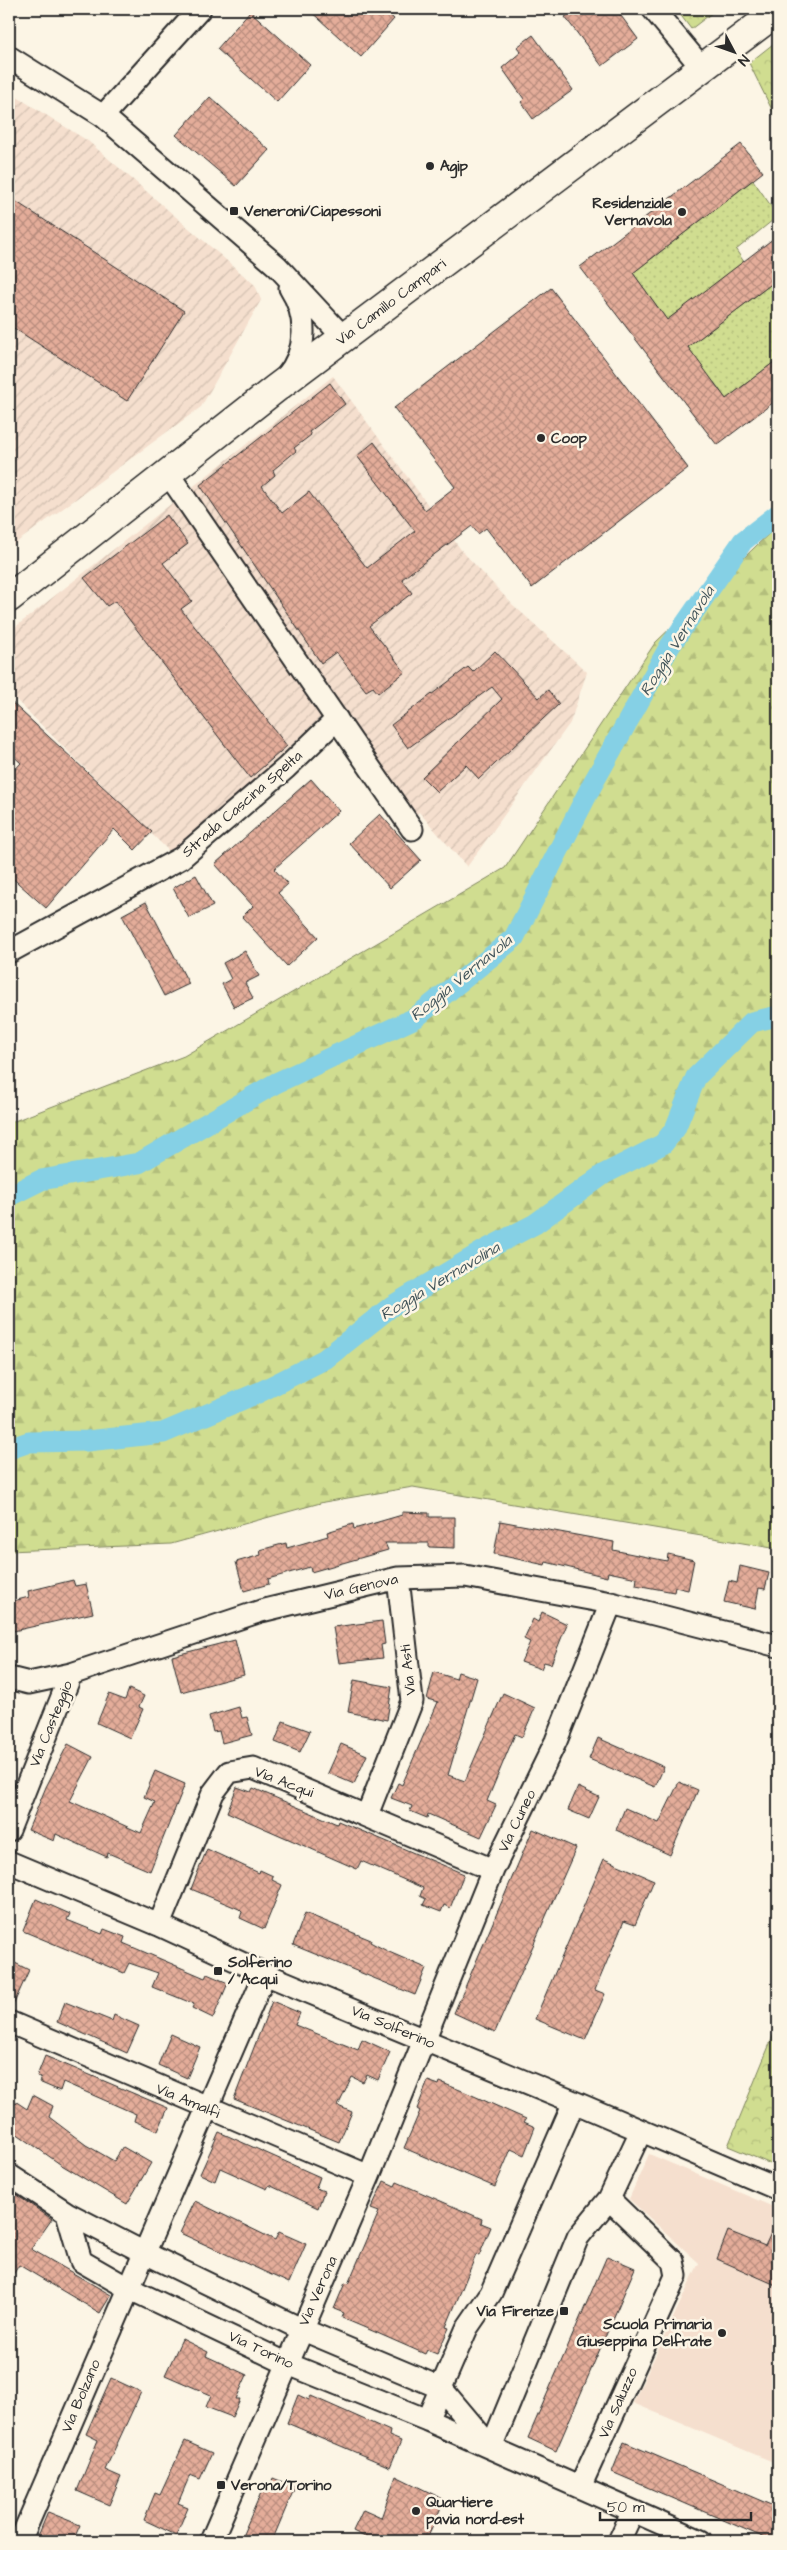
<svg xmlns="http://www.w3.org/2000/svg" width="787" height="2550" font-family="'Architects Daughter',sans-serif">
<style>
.built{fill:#f5dfce}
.industrial{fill:url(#industrial-furrows)}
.grass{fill:url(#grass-dots);stroke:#7e845e}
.forest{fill:url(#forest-firs);stroke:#7e845e}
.park{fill:url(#park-crowns);stroke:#7e845e}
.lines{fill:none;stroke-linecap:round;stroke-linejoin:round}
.canal{stroke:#85d0e5;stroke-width:21}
.building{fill:url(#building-cross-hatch);stroke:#2b2b2b}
.street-casing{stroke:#2b2b2b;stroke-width:25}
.secondary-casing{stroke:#2b2b2b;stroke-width:31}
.street{stroke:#fcf5e5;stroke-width:21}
.secondary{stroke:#fcf5e5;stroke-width:28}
.poi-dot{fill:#2b2b2b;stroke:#fcf5e5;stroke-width:2}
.labels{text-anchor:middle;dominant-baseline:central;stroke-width:5;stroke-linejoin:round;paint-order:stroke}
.poi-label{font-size:15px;font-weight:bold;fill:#2b2b2b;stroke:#fcf5e5;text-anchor:start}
.street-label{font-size:15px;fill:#2b2b2b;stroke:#fcf5e5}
.water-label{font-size:16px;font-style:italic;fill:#42545a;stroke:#fcf5e5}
</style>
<defs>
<pattern id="industrial-furrows" width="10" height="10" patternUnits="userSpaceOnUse" patternTransform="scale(1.25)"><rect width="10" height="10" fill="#f5dfce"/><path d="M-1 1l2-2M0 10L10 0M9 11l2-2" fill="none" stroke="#d2c0b1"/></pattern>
<pattern id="grass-dots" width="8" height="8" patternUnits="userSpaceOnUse" patternTransform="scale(1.25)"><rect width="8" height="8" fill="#d0dd90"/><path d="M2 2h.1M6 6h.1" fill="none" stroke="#b3be7c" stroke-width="1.8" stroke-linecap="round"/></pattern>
<pattern id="forest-firs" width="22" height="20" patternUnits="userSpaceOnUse" patternTransform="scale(1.25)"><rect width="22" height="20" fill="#d0dd90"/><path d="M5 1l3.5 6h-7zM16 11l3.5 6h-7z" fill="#b3be7c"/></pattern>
<pattern id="park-crowns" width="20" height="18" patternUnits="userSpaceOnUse" patternTransform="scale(1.25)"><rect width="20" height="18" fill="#d0dd90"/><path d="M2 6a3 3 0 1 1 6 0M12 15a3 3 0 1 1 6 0" fill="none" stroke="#b3be7c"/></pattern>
<pattern id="building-cross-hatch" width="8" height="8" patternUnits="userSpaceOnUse" patternTransform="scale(1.25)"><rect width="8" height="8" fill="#e4ad9a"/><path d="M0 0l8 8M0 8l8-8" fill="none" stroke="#b98d7e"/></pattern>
</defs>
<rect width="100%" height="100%" fill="#fcf5e5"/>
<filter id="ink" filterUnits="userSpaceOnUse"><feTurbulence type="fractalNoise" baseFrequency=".02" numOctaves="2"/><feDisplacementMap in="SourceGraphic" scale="10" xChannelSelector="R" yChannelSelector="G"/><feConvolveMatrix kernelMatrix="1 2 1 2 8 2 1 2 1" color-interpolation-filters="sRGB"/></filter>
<g filter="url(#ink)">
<path class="built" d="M649 2154 778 2209V2464L633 2403 699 2263 629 2199Z"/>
<path class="industrial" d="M9 92 88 141 255 285 261 300 201 407 9 548Z
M333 376 462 551 512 604 587 672 570 723 467 867 419 812 401 827 320 718 183 847 170 852 9 693V632Z"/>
<path class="grass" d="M753 180 778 216 736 250 744 262 667 320 633 273Z
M778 279V359L726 399 714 382 685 404 688 347Z"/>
<path class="forest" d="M778 525V1549L413 1487 324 1502 171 1544 9 1551V1123L184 1056 505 868 655 643Z"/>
<path class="park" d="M676 9H717L691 29Z
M778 40V122L749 63Z
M778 2024V2167L728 2146Z"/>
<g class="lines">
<path class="canal" d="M9 1196 41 1180 139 1163 276 1083 415 1018 514 938 593 783 670 646 743 541 778 514
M9 1449 29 1442 87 1441 163 1433 260 1392 325 1359 392 1306 485 1250 535 1224 604 1174 663 1144 675 1129 696 1077 752 1022 778 1016"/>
</g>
<path class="building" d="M308 9H383L394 19 361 57Z
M576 9H616L638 39 602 66 565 17Z
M250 11 310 65 277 102 217 49Z
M533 35 573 90 533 119 521 102 524 99 502 68 521 52 517 47Z
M210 97 269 150 236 186 176 135Z
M741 144 763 172 633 273 667 320 778 235V279L688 347 726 399 778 359V399L717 445 580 267Z
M9 197 184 311 127 401 9 325Z
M551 288 688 468 532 588 486 528 478 534 472 526 402 579 412 593 369 626 405 672 378 693 373 687 366 691 336 652 321 663 200 485 330 383 345 404 309 432 311 435 294 448 296 451 273 470 275 475 262 486 282 513 309 492 367 568 415 531 357 456 374 442 425 510 455 487 394 408Z
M167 515 188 544 163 563 192 601 181 609 287 746 250 778 115 601 107 606 84 578Z
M495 651 539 698 548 690 559 704 479 779 466 765 437 792 422 777 502 699 492 687 408 748 391 725 468 667 473 672Z
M9 700 152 832 135 850 114 829 46 908 9 875V776L21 763 9 752Z
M311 779 339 811 274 869 288 884 278 893 318 937 287 966 242 917 253 906 215 864Z
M380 814 421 860 390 888 349 843Z
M196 875 213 906 189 918 173 888Z
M146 902 189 984 164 996 122 915Z
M245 951 259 976 245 983 253 998 234 1007 222 984 231 979 223 963Z
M402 1512 429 1513V1517H455V1548L429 1547V1543H385L388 1550 311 1572 310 1567 268 1579 269 1584 244 1591 236 1562 261 1555 260 1550 286 1543 287 1548 328 1536 327 1532 353 1524 354 1529 402 1515Z
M500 1521 614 1542 613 1550 667 1561 668 1554 694 1560 688 1590 675 1587 674 1592 636 1585 637 1578 608 1572 607 1577 546 1562 545 1565 494 1554Z
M740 1566 769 1573 765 1589 759 1588 755 1609 724 1602 729 1581 737 1583Z
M73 1580 75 1586 86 1584 93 1613 9 1632V1602L29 1597 28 1591Z
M542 1612 567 1624 551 1664 544 1662 541 1669 521 1662 530 1642 524 1639 533 1619 538 1622Z
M382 1621 385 1644 381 1645 383 1658 339 1663 333 1627Z
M235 1640 244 1675 181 1692 172 1656Z
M434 1672 456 1679 458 1672 477 1678 448 1775 465 1781 503 1693 535 1708 522 1737 515 1734 487 1801 496 1805 481 1837 428 1814 427 1818 410 1811 412 1806 391 1798 398 1783 402 1785 438 1702 427 1699Z
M354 1680 392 1687 387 1720 348 1712Z
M129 1689 144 1696 139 1707 143 1709 130 1738 97 1723 109 1694 125 1700Z
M239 1707 242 1718 247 1717 252 1735 222 1743 219 1731 213 1732 209 1716Z
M283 1721 310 1731 300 1752 275 1742Z
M598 1738 664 1767 655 1787 589 1759Z
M68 1744 93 1757 70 1801 141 1833 155 1802 144 1797 155 1771 185 1784 150 1871 108 1853 107 1857 56 1834 54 1841 28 1830 46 1787Z
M341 1744 367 1755 354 1784 328 1773Z
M679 1782 698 1790 670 1855 616 1830 625 1808 659 1823Z
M237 1787 251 1792 253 1788 337 1824 338 1821 464 1874 450 1908 444 1905 441 1912 423 1905 426 1899 420 1896 423 1888 361 1861 357 1869 227 1812Z
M578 1787 599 1797 589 1819 568 1810Z
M533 1829 576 1848 495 2032 454 2013Z
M207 1849 259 1873 260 1870 273 1876 272 1880 282 1885 264 1929 240 1918 242 1912 239 1909 191 1889Z
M604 1859 654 1880 635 1925 624 1921 595 1990 605 1994 585 2040 535 2019Z
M36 1899 70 1914 67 1920 102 1934 104 1929 125 1937 123 1943 205 1978 207 1974 228 1983 213 2018 192 2008 194 2004 152 1987 158 1973 129 1963 124 1973 23 1931Z
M305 1913 371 1940 370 1942 389 1952 426 1968 415 1995 293 1945Z
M9 1960 29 1970 11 2010H9Z
M272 2001 300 2013 295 2025 358 2050 362 2039 390 2052 378 2080 367 2075 363 2082 352 2077 338 2106 352 2112 339 2142 234 2099Z
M65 2002 112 2021 114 2015 139 2026 127 2053 57 2022Z
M171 2034 200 2047 187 2078 158 2065Z
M45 2056 168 2108 158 2131 134 2121 136 2114 63 2082 60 2091 39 2082 41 2078 37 2076Z
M428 2081 439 2085 440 2082 465 2092 526 2119 524 2122 535 2127 524 2155 511 2149 495 2187 404 2148 420 2111 417 2109Z
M33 2095 53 2106 49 2117 86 2145 114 2161 123 2147 151 2163 127 2204 60 2164 9 2128V2097L27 2109Z
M219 2132 320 2177 316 2188 324 2191 318 2208 269 2185 267 2189 220 2168 215 2181 200 2174Z
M384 2181 395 2186 397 2182 482 2219 481 2223 491 2227 479 2256 476 2255 446 2327 449 2328 437 2354 427 2350 425 2354 375 2332 342 2318 344 2313 334 2309 345 2283 348 2284 379 2212 371 2209Z
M9 2190 52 2219 31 2249 111 2295 100 2313 19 2265 9 2281Z
M195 2201 275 2240 279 2232 306 2244 289 2283 180 2233Z
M778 2218V2286L717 2259 728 2231 765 2246Z
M607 2256 635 2268 556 2451 528 2438Z
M182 2339 208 2352 206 2356 247 2375 236 2399H240L232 2417 206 2407 211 2395 165 2375Z
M111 2378 141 2392 105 2470 121 2477 109 2505 77 2491 98 2440 86 2434Z
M298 2395 309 2400 311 2396 390 2431 389 2436 401 2441 390 2467 287 2423Z
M185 2441 212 2453 200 2479 190 2475 178 2503 188 2507 176 2535 144 2520 155 2493 160 2495Z
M624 2442 778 2508V2541H772L612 2472Z
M396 2476 445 2500 426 2541H373L353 2531 363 2510 381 2518Z
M273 2478 295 2487 272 2541H240L263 2488 269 2490Z
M48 2512 80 2525 73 2541H36Z"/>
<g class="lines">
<g class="street-casing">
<path id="street" d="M653 9 703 69
M9 57 103 116 277 266 344 338
M103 116 200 9
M286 377C308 351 308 316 290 288
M167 472 412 829
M9 952 181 858 286 768 337 719
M9 1678 29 1683 71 1674 261 1611 398 1578 465 1576 611 1603 778 1646
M367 1815 412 1701 398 1578
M9 1830 71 1674
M9 1862 159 1925 265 1974 574 2102 778 2189
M159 1925 213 1793 229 1772 253 1768 493 1870
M9 2022 369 2176
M9 2175 67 2213 143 2252 301 2329 441 2388 488 2444
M67 2213 81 2261 128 2288 288 2364 427 2420 701 2541
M427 2420 467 2328 491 2293 574 2102
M491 2448 578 2237 609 2199 641 2131
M580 2487 676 2276 673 2261 609 2199
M20 2541 265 1974
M211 2541 369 2176 493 1870 556 1741 611 1603
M619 2541 633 2511"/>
</g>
<g class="secondary-casing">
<path id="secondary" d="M9 598 275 389 778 11"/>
</g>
<use href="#street" class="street"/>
<use href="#secondary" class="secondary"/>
</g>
</g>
<g class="poi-dot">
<circle cx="430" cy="166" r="5"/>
<rect x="229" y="206" width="10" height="10" rx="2.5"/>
<circle cx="682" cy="212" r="5"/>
<circle cx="541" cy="438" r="5"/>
<rect x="213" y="1966" width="10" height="10" rx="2.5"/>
<rect x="559" y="2306" width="10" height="10" rx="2.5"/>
<circle cx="722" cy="2333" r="5"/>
<rect x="216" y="2480" width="10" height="10" rx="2.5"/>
<circle cx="416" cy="2511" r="5"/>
</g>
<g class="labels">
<g class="poi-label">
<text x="440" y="166">Agip</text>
<text x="672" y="203" text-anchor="end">Residenziale<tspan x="672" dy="17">Vernavola</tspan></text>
<text x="244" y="211">Veneroni/Ciapessoni</text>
<text x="551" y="438">Coop</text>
<text x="228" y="1962">Solferino<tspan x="228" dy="17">/ Acqui</tspan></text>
<text x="554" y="2311" text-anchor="end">Via Firenze</text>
<text x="712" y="2324" text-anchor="end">Scuola Primaria<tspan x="712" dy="17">Giuseppina Delfrate</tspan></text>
<text x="231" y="2485">Verona/Torino</text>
<text x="426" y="2502">Quartiere<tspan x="426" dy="17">pavia nord-est</tspan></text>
</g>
<g class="street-label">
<text transform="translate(391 302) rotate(-37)">Via Camillo Campari</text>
<text transform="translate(242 804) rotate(-41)">Strada Cascina Spelta</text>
<text transform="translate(361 1587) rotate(-13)">Via Genova</text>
<text transform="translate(408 1670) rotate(-96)">Via Asti</text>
<text transform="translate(51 1724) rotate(-68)">Via Casteggio</text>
<text transform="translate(284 1782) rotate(21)">Via Acqui</text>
<text transform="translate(517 1821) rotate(-64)">Via Cuneo</text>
<text transform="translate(393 2027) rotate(23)">Via Solferino</text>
<text transform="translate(188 2101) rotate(23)">Via Amalfi</text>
<text transform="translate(318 2291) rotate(-66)">Via Verona</text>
<text transform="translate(261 2350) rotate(25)">Via Torino</text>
<text transform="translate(81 2396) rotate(-67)">Via Bolzano</text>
<text transform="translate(618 2403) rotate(-66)">Via Saluzzo</text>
</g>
<g class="water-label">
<text transform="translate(677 641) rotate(-58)">Roggia Vernavola</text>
<text transform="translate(461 978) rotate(-39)">Roggia Vernavola</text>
<text transform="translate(440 1281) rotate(-31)">Roggia Vernavolina</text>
</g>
</g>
<rect width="787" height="2550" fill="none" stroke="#fcf5e5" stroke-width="30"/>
<rect x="15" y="15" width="757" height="2520" fill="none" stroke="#2b2b2b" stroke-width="2" filter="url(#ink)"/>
<g transform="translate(734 52) rotate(131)" stroke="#fcf5e5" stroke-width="4" paint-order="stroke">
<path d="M0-4L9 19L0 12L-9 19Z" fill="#2b2b2b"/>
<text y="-8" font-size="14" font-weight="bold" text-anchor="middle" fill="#2b2b2b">N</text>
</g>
<path d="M600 2512v8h151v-8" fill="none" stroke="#2b2b2b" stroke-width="2.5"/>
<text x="607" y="2512" font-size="15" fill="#2b2b2b" stroke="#fcf5e5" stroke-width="4" paint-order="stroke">50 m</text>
</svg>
